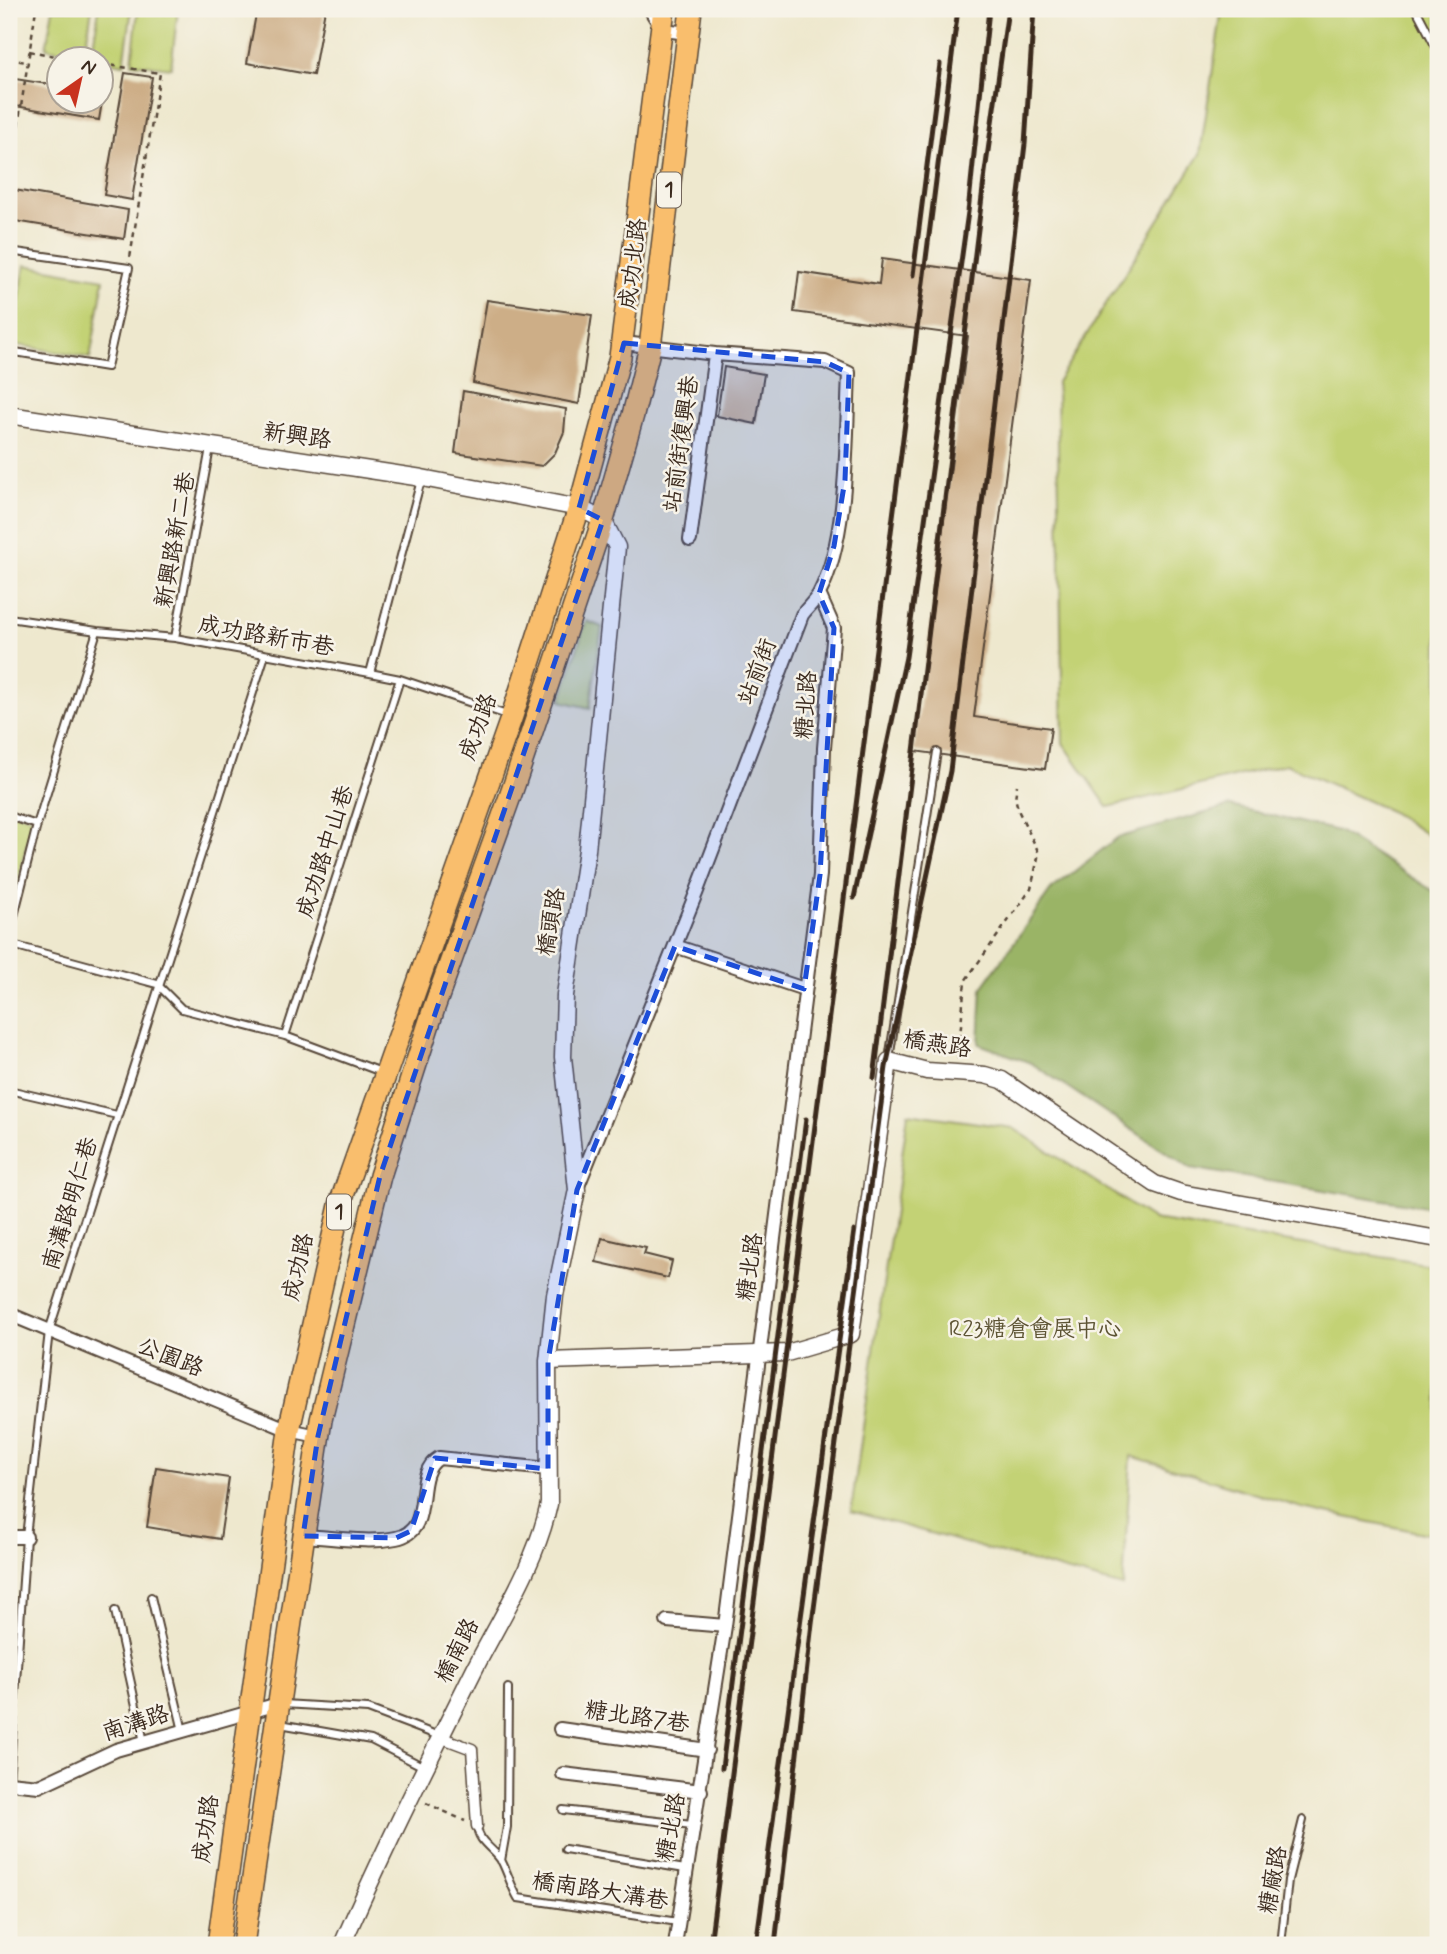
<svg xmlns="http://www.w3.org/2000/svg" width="1447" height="1954" font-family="Mynerve,'LXGW WenKai TC',sans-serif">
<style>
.green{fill:#c3d274;stroke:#7f7e49;stroke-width:2}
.forest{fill:#9ab466;stroke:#6a6f42;stroke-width:2}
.building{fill:#cdae87}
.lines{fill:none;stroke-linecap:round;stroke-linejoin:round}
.service-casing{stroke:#564638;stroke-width:10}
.pedestrian-casing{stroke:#564638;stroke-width:13}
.minor-casing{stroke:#564638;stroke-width:16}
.tertiary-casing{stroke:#564638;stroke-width:19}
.primary-casing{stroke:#564638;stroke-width:24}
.path{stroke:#564638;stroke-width:2.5;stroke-dasharray:5 5;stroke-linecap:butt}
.service{stroke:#fff;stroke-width:6}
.pedestrian{stroke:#fff;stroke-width:10}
.minor{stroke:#fff;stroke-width:12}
.tertiary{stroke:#fff;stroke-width:16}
.primary{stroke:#f9be6d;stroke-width:21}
.rail{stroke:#3b2a1e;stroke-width:5}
.marked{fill:#1d4ed8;fill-opacity:0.2;stroke:#1d4ed8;stroke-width:5;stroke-dasharray:14 9;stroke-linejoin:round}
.labels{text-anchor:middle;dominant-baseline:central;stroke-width:5;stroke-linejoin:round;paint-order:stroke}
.shield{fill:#f7f3e8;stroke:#73665b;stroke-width:2}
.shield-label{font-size:21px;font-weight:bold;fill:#3b2a1e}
.street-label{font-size:23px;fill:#3b2a1e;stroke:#f7f3e8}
.park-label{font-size:23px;fill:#5d5434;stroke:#f7f3e8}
</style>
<rect width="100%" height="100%" fill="#f7f3e8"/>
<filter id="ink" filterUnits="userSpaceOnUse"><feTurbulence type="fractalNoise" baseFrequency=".0143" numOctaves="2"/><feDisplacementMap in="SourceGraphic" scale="14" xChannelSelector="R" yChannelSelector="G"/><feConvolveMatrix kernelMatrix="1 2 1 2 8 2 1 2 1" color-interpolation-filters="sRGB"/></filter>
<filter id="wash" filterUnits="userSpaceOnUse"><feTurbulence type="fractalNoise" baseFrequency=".00686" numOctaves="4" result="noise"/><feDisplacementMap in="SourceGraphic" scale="28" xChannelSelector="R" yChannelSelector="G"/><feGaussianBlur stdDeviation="1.57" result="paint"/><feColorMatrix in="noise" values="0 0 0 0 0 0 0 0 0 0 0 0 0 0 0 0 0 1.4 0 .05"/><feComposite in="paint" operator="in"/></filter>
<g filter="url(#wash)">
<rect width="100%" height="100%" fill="#eee8ce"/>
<path class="green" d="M53 9H92L84 55 46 48Z
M99 9H132L124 64 91 58Z
M138 9H178L171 68 132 63Z
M1222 9H1438V842L1390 811 1286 764 1108 807 1063 743 1057 382 1200 154Z
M25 265 104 279 90 358 12 344Z
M586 621 602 627 590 708 561 701Z
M9 811 33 818 9 917Z
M908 1113 1013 1128 1154 1220 1438 1266V1536L1302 1508 1131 1456 1123 1587 851 1511Z"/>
<path class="forest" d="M1230 806 1338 831 1438 894V1209L1190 1168 1031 1063 979 1044 982 988 1051 890 1117 838Z"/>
<g id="blocks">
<path class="building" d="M257 9H325L313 75 247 63Z
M125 73 152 77 132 200 104 195Z
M9 78 60 86V102H102L99 120 9 105Z
M9 189 128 210 124 239 9 220Z
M882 259 1031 280 974 717 1051 728 1045 769 914 751 968 336 794 312 799 272 879 284Z
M487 300 592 315 579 404 473 383Z
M724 367 764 374 756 424 717 416Z
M463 391 566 409 564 432 555 453 542 466 455 453Z
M602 1238 646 1248 644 1254 672 1261 668 1278 596 1262Z
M156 1467 229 1478 220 1539 147 1527Z"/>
</g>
</g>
<g filter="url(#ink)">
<use href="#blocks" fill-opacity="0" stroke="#564638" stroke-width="2"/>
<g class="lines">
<g class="service-casing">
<path id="service" d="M1416 9 1438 51
M9 251 129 268 107 367 9 351
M9 618 97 631 175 638 370 673 400 679 507 715
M175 638 210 448
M370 673 421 480
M9 816 37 825
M9 936 37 825 97 631
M9 944 157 984 182 1009 285 1036 384 1073
M285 1036 400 679
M889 1059 937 752
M9 1090 117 1115
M151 1597 183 1731
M115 1611 144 1742
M283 1704 368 1709 439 1736
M280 1724 371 1740 424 1767
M9 1783 26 1537 49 1331 265 655
M563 1810 692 1825
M477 1826C478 1843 495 1849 502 1862 508 1874 511 1886 518 1898L678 1922
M565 1849 685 1869
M501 1861 507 1827 508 1688
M1281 1945 1288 1880 1303 1820"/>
</g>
<g class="pedestrian-casing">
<path id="pedestrian" d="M440 1737 472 1749 477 1826"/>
</g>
<g class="minor-casing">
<path id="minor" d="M650 9 663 30 688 33
M690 540 715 354
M675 946 804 989
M578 1186 697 891 802 615C807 608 815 601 819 594 849 537 846 437 849 373L825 362 715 354 624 343
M9 1314 289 1430 318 1436
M303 1536C332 1537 367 1544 396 1538 437 1530 410 1475 439 1458L548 1469
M9 1537H26
M667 1621 725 1626
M560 1729 707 1750
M563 1774 701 1791
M9 1783 39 1786 116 1750 278 1704
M675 1945 725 1626 820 875 824 748 834 628 819 594"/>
</g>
<g class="tertiary-casing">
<path id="tertiary" d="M9 415 422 478 579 508 603 520 617 547 587 850 565 995 563 1057 577 1190 555 1295 548 1361 549 1504C537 1561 502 1616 475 1668 429 1760 383 1851 342 1945
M548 1361 787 1353 851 1334 889 1061 927 1071 985 1075 1002 1080 1155 1184 1181 1193 1438 1239"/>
</g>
<g class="primary-casing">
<path id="primary" d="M218 1945 289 1430 341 1201 512 716 579 508 620 357 664 9
M243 1945 321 1420 380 1176 434 1008 512 791 603 520 633 415 650 347 691 9"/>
</g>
<path class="path" d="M29 51 77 60
M9 59 26 62
M102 64 160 73 130 258
M9 185 36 9
M958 1059 965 981 1031 889 1039 853 1019 812 1015 798 1017 785
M426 1803 465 1821"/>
<use href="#service" class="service"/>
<use href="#pedestrian" class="pedestrian"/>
<use href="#minor" class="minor"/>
<use href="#tertiary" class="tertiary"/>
<use href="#primary" class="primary"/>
<path class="rail" d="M913 275 940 64
M854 898 906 657 968 212 989 9
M874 1078 985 172 1008 9
M722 1768 806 1119
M710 1945 958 9
M756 1945 854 1231
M775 1945 812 1623 886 1067 950 771 1025 144 1034 9"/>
</g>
</g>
<path class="marked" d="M624 343 825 362 849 373 845 480 834 546 819 594 834 628 820 875 804 989 675 946 577 1190 548 1361V1469L435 1458 411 1531 396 1538 303 1536 318 1436 380 1176 603 520 579 508Z"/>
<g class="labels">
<g class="shield">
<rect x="657" y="172.5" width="24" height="35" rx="5"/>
<rect x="327" y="1194.5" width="24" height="35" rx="5"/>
</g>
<g class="shield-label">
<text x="669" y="190">1</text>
<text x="339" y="1212">1</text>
</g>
<g class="street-label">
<text transform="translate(634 264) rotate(-83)">成功北路</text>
<text transform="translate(297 437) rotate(8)">新興路</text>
<text transform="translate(682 444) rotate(-82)">站前街復興巷</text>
<text transform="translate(176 540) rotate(-80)">新興路新二巷</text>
<text transform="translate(266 637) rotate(10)">成功路新市巷</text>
<text transform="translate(758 672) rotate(-69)">站前街</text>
<text transform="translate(807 705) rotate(-86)">糖北路</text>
<text transform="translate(479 727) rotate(-70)">成功路</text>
<text transform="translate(326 852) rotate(-72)">成功路中山巷</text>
<text transform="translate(552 922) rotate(-80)">橋頭路</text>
<text transform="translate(937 1045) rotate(9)">橋燕路</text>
<text transform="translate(71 1204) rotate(-73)">南溝路明仁巷</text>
<text transform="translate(299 1267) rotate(-77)">成功路</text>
<text transform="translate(751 1267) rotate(-82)">糖北路</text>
<text transform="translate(170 1358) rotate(22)">公園路</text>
<text transform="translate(458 1651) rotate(-63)">橋南路</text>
<text transform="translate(637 1718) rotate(8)">糖北路7巷</text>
<text transform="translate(136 1724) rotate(-18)">南溝路</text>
<text transform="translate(672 1827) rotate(-79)">糖北路</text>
<text transform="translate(207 1829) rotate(-82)">成功路</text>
<text transform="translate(1274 1880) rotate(-80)">糖廠路</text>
<text transform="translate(600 1892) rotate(9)">橋南路大溝巷</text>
</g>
<g class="park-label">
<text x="1035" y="1330">R23糖倉會展中心</text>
</g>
</g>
<rect width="1447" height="1954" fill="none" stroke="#f7f3e8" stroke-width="35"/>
<g transform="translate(80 80) rotate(34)"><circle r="33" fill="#f7f3e8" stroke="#aca397" stroke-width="2"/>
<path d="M0-5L12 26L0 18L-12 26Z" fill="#c8321e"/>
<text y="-10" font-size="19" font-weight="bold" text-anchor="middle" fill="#3b2a1e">N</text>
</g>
</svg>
